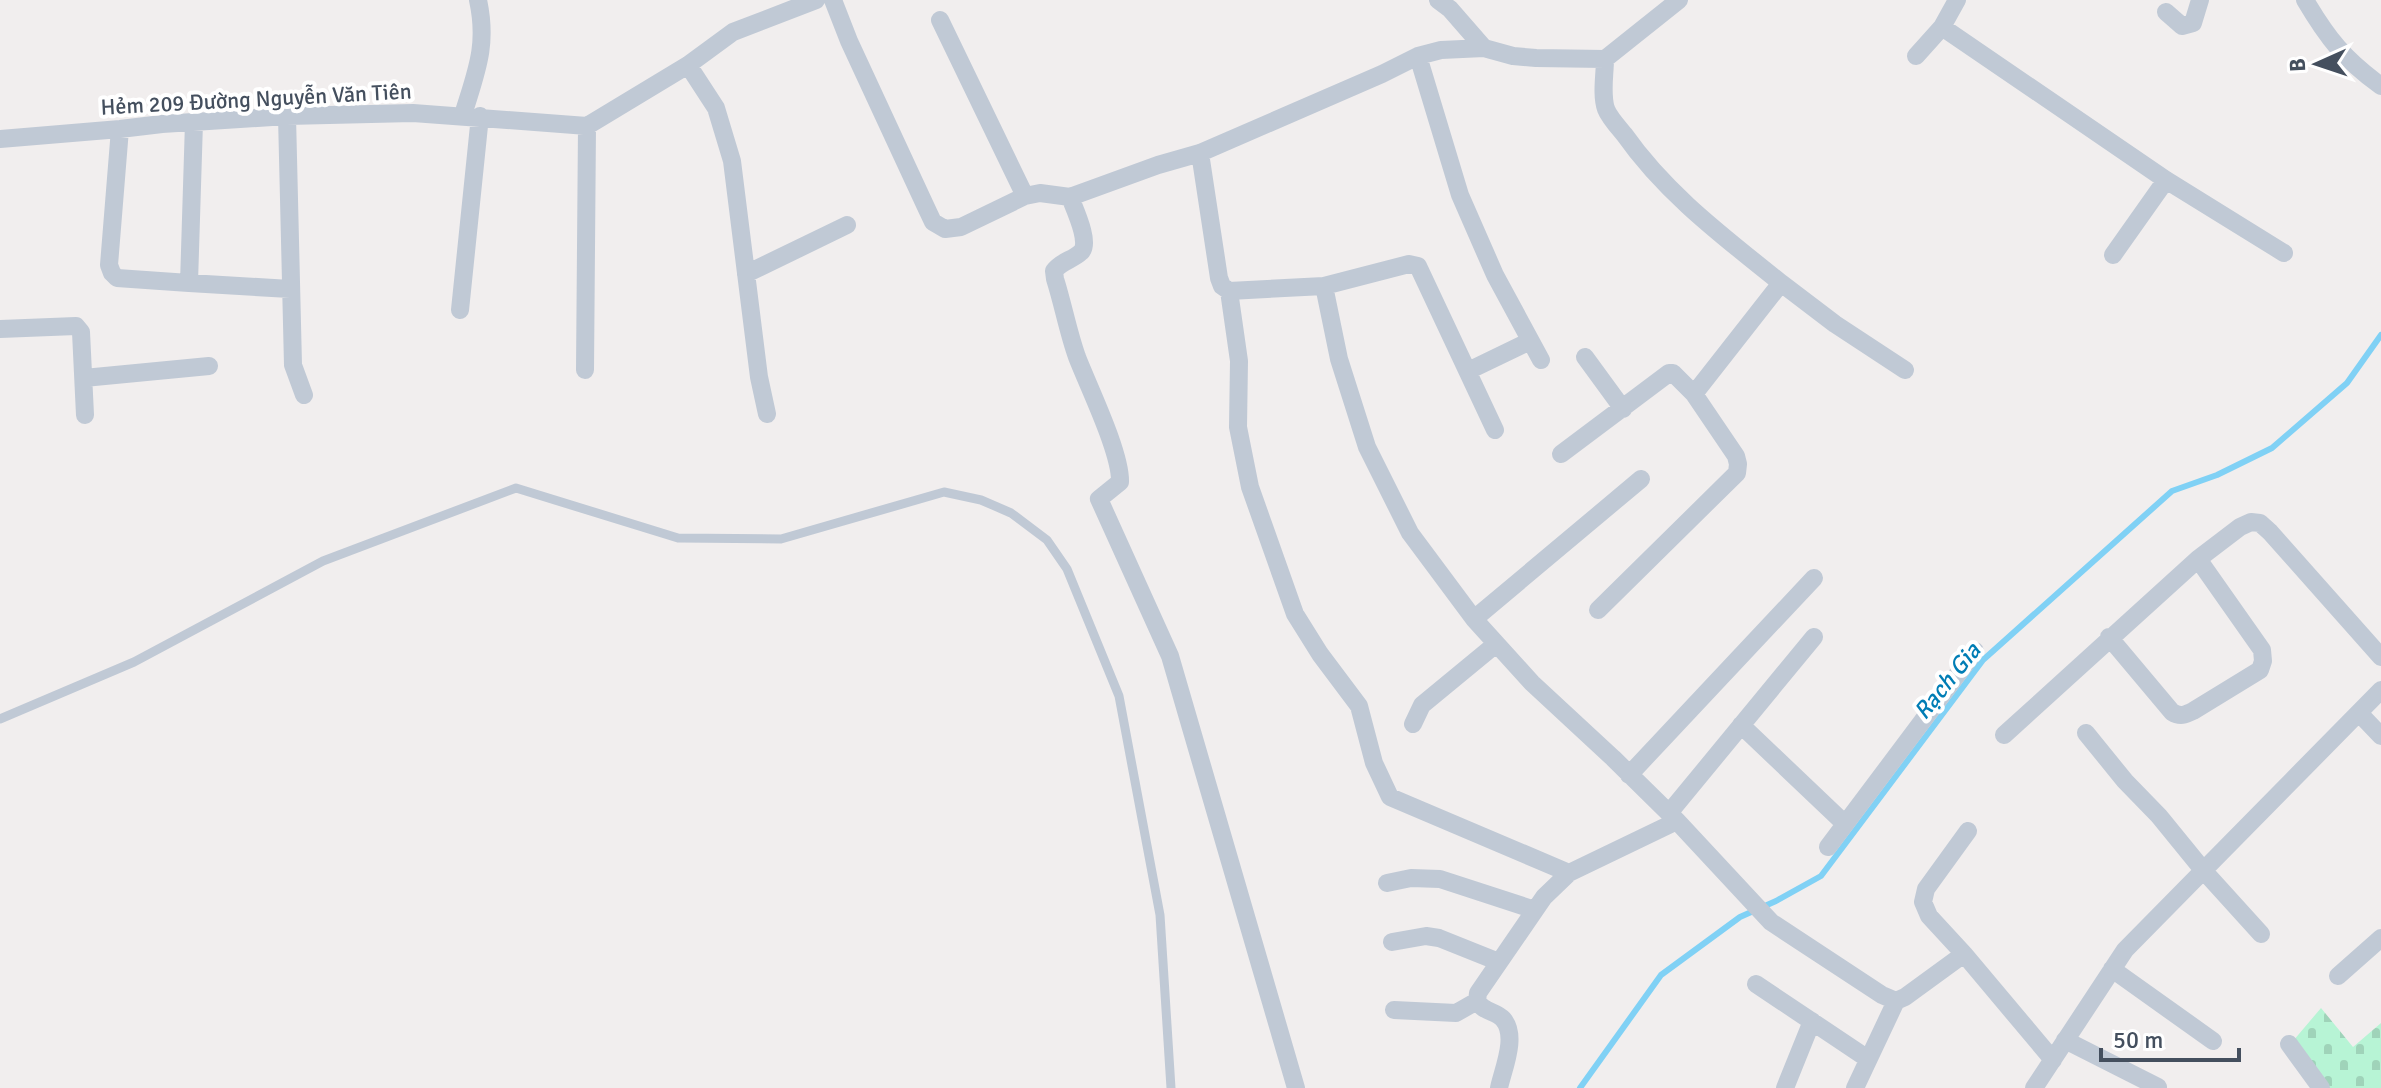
<svg xmlns="http://www.w3.org/2000/svg" width="2381" height="1088" font-family="Signika,sans-serif">
<style>
.cemetery{fill:url(#cemetery-stones)}
.lines{fill:none;stroke-linecap:round;stroke-linejoin:round}
.stream{stroke:#80d1f5;stroke-width:6}
.lane{stroke:#c0c9d5;stroke-width:9}
.street{stroke:#c0c9d5;stroke-width:18}
.labels{text-anchor:middle;dominant-baseline:central;stroke-width:8;stroke-linejoin:round;paint-order:stroke}
.street-label{font-size:22px;fill:#444f5e;stroke:#fff}
.water-label{font-size:24px;font-style:italic;fill:#007db5;stroke:#fff}
</style>
<defs>
<pattern id="cemetery-stones" width="16" height="16" patternUnits="userSpaceOnUse" patternTransform="scale(2)"><rect width="16" height="16" fill="#b7f4d5"/><path d="M2 7V4a2 2 0 0 1 4 0v3zM10 15v-3a2 2 0 0 1 4 0v3z" fill="#9fd3b9"/></pattern>
</defs>
<rect width="100%" height="100%" fill="#f1eeee"/>
<path class="cemetery" d="M2321 1008 2353 1047 2381 1023V1088H2328L2293 1041Z"/>
<g class="lines">
<path class="stream" d="M1580 1088 1661 975 1740 917 1776 901 1821 876 1983 660 2172 491 2217 475 2272 448 2347 383 2381 335"/>
<path class="lane" d="M0 719 134 662 323 561 516 488 678 538 781 539 944 492 981 500 1011 513 1047 540 1067 569 1119 696 1160 915 1171 1088"/>
<path class="street" d="M833 0 849 41 925 205 933 222 945 229 961 227 1025 196 1040 193 1070 197 1158 165 1200 153 1382 74 1418 56 1441 50 1484 48 1513 56 1536 58 1605 59 1679 0
M1438 0 1450 9 1484 48
M2305 0C2328 39 2344 59 2381 86
M2166 12 2182 26 2193 23 2200 0
M940 20 1025 196
M1942 27 2166 180 2284 253
M1418 56 1460 195 1495 275 1541 360
M1916 56 1942 27 1957 0
M688 65 716 108 732 161 759 377 767 414
M463 115C476 72 488 46 478 0
M287 116 293 365 304 395
M194 122 189 283 290 289
M120 129 109 265 112 273 117 278 189 283
M0 139 120 129 162 124 287 116 413 113 587 126 688 65 733 32 816 0
M1200 153 1219 278 1222 286 1229 291 1324 286 1339 359 1367 447 1410 533 1474 619 1532 683 1613 758 1677 821 1771 922 1882 995 1896 1001 1905 997 1964 954
M1070 197C1074 208 1091 243 1081 252 1073 260 1061 261 1054 271L1055 279C1063 304 1068 332 1077 357 1089 388 1121 453 1120 482L1099 499 1170 656 1296 1088
M2113 255 2166 180
M746 274 847 225
M1781 283 1835 324 1905 370
M1324 286 1409 264 1418 266 1495 430
M1229 291 1239 361 1238 427 1250 487 1295 614 1320 654 1359 706 1374 763 1390 797 1569 873 1677 821
M460 310 480 116
M0 329 76 326 81 332 85 415
M1585 357 1623 409
M585 370 587 126
M1468 371 1530 341
M84 378 209 366
M1561 454 1669 373H1673L1694 394
M1598 610 1737 473 1738 464 1736 456 1694 394 1781 283C1724 237 1666 194 1624 134 1618 127 1609 117 1606 109 1601 94 1605 74 1605 59
M1474 619 1641 479
M2109 637 2172 712C2180 717 2185 715 2193 711L2260 670 2263 661 2262 650 2198 559
M2359 713 2381 736
M1413 724 1422 705 1496 644
M1741 725 1844 823
M2086 733 2125 781 2159 816 2203 870 2261 934
M2004 735 2198 559 2240 527 2251 522 2260 523 2270 532 2381 657
M1629 775 1814 578
M1669 813 1814 637
M1968 831 1926 889 1923 902 1929 916 1964 954 2053 1060
M1828 847 1975 651
M1387 883 1411 878 1440 879 1535 910
M1392 942 1426 936 1439 938 1499 962
M2112 969 2213 1041
M2338 976 2381 938
M1756 984 1868 1059
M1477 1001C1483 1012 1496 1011 1503 1019 1518 1036 1503 1069 1499 1088
M1394 1010 1456 1013 1477 1001 1478 993 1544 897 1569 873
M2065 1040 2158 1087
M2289 1044 2321 1088
M1785 1088 1812 1021
M1855 1088 1896 1001
M2034 1088 2125 950 2381 690"/>
</g>
<g class="labels">
<g class="street-label">
<text transform="translate(256 99) rotate(-3)">Hẻm 209 Đường Nguyễn Văn Tiên</text>
</g>
<g class="water-label">
<text transform="translate(1947 681) rotate(-51)">Rạch Gia</text>
</g>
</g>
<g transform="translate(2317 64) rotate(267)" stroke="#ffffff" stroke-width="6" paint-order="stroke">
<path d="M0-6L14 30L0 20L-14 30Z" fill="#444f5e"/>
<text y="-12" font-size="22" font-weight="bold" text-anchor="middle" fill="#444f5e">B</text>
</g>
<path d="M2101 1048v12h138v-12" fill="none" stroke="#444f5e" stroke-width="4"/>
<text x="2113" y="1048" font-size="24" fill="#444f5e" stroke="#ffffff" stroke-width="6" paint-order="stroke">50 m</text>
</svg>
